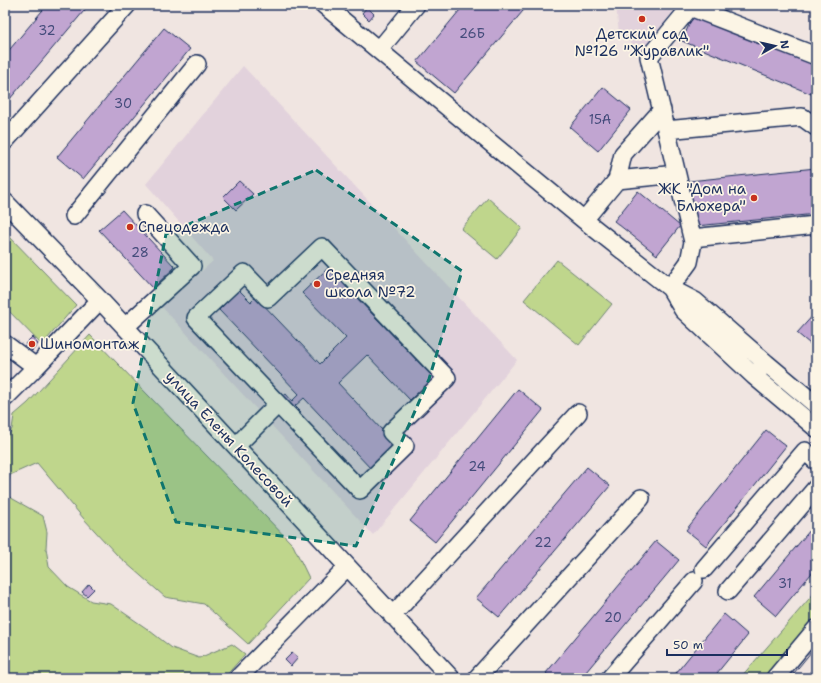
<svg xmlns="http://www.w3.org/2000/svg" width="821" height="683" font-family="'Shantell Sans',sans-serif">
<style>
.built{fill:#e2d2dc}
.green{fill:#bfd68c;stroke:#6d8275}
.building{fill:#c1a5d1;stroke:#1b2f5e}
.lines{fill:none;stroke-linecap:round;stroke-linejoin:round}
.minor-casing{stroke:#1b2f5e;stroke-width:20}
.minor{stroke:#fcf5e5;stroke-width:17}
.tram{stroke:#1b2f5e;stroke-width:1}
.marked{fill:#0f766e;fill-opacity:0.2;stroke:#0f766e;stroke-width:3;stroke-dasharray:8 5;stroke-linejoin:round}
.poi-dot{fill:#c8321e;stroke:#fcf5e5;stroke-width:1.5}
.labels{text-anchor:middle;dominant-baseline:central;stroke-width:3.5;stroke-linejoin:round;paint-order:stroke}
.number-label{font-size:13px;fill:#444c7b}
.poi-label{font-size:15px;fill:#1b2f5e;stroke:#fcf5e5;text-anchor:start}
.street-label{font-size:15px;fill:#1b2f5e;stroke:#fcf5e5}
</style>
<rect width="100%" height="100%" fill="#f0e5e1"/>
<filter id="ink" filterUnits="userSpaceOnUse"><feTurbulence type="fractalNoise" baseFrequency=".025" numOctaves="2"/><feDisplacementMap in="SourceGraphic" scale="8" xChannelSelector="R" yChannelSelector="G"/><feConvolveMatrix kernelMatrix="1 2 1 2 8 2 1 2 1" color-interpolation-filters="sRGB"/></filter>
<g filter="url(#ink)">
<path class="built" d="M616 5H678L641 52 619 33Z
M243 66 517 360 373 535 162 307 213 261 146 184Z"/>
<path class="green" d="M488 198 522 228 497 259 461 229Z
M5 232 76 305 42 345 5 307Z
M557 260 612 304 579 345 524 300Z
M90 335 293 545 309 578 248 644 204 604 165 597 117 555 84 519 37 463 10 475 6 495 43 516 47 532 46 548 49 567 68 587 91 601 111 604 146 628 172 648 199 658 232 644 245 654 224 678H5V441L12 429 14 415 28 403Z
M816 591V617L766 678H740Z"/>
<path class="building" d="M47 5H89L9 100 5 96V55Z
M464 5H528L454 93 417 62Z
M367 7 374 14 369 20 362 13Z
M694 13 816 63V96L682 41Z
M164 28 190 49 83 179 57 157Z
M603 87 631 110 598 151 570 127Z
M816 168V214L696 226 689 181Z
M239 181 253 194 236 210 223 197Z
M638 191 680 226 657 255 614 221Z
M122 210 175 267 153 288 99 230Z
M328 268 434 378 410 400 367 355 338 383 397 446 372 470 304 398 295 406 301 412 297 415 281 398 286 394 292 401 299 394 219 310 239 290 251 302 256 297 320 364 346 338 302 293Z
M816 312V349L797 333Z
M32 337 38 344 32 351 25 344Z
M518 389 543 410 435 542 410 521Z
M766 430 786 446 706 546 686 530Z
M587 467 610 486 499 617 476 598Z
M816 523V568L776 616 754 597Z
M656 541 679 560 581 678H551L546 673Z
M89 584 94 589 87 596 82 592Z
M724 614 748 635 713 678H672Z
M292 653 298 658 291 666 285 660Z"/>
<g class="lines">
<g class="minor-casing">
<path id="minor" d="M324 5 584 220 670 288 683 310 754 376 816 428
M692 5 649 57 693 242 689 262 670 288 695 301 766 363
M690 7 816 56
M379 50 416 5
M666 130 802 117 816 127
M5 141 127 5
M617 180 677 174
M5 202 100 300 451 678
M74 216 197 64
M584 220 617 180 623 154 662 110
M692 238 816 225
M322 247 447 378 391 432 405 446 360 490 196 318 244 273 268 298Z
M125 327 192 266 145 214
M5 344 36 367 100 300
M759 370 766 363 816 405
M5 398 36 367
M236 446 278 404
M704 569 805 451 816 461
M728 591 816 488
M392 616 578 413
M238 678 347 567
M477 678 641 498
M610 678 694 581
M775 678 816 629"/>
</g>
<use href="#minor" class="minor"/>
<path class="tram" d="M790 678 816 646
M805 678 816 665"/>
</g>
</g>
<path class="marked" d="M316 170 462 271 429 379 356 546 176 522 133 403 166 234Z"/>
<g class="poi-dot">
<circle cx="642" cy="19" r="4"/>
<circle cx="754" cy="198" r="4"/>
<circle cx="130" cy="227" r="4"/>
<circle cx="317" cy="284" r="4"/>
<circle cx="32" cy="344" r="4"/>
</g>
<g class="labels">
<g class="number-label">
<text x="47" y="30">32</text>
<text x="472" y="33">26Б</text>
<text x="123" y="103">30</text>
<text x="600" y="119">15А</text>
<text x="140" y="252">28</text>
<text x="477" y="466">24</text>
<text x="543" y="542">22</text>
<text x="785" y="583">31</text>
<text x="613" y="617">20</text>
</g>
<g class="poi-label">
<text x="642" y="34" text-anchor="middle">Детский сад<tspan x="642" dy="17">№126 "Журавлик"</tspan></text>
<text x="746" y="189" text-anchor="end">ЖК "Дом на<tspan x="746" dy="17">Блюхера"</tspan></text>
<text x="138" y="227">Спецодежда</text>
<text x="325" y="275">Средняя<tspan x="325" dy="17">школа №72</tspan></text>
<text x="40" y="344">Шиномонтаж</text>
</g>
<g class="street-label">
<text transform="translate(229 439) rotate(47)">улица Елены Колесовой</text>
</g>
</g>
<rect width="821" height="683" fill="none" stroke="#fcf5e5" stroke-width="20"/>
<rect x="10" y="10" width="801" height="663" fill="none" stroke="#1b2f5e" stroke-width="1.5" filter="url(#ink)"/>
<g transform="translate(775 46) rotate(82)" stroke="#fcf5e5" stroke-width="3" paint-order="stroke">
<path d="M0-3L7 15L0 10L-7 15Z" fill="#1b2f5e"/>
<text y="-6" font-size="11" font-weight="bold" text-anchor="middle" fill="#1b2f5e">N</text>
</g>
<path d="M667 649v6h120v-6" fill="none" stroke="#1b2f5e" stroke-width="2"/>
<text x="673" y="649" font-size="12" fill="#1b2f5e" stroke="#fcf5e5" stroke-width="3" paint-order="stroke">50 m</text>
</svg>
